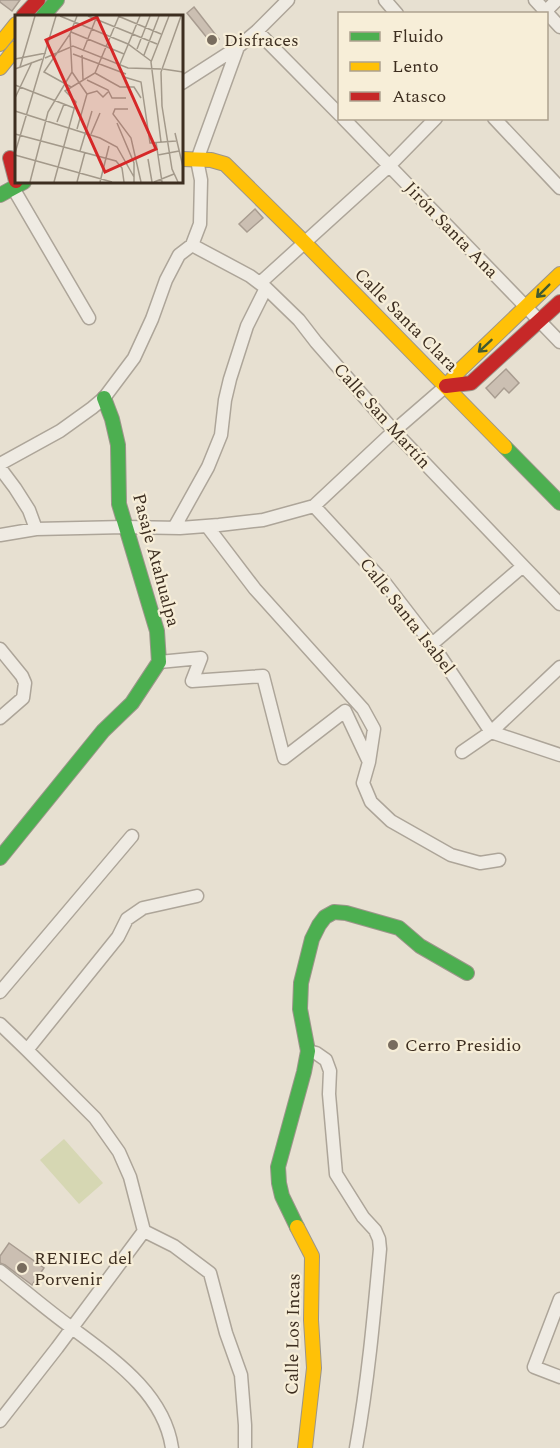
<svg xmlns="http://www.w3.org/2000/svg" width="560" height="1448" font-family="Spectral,serif">
<style>
.green{fill:#d6d7b3}
.building{fill:#cbbfb2;stroke:#a89c90;stroke-width:1.5}
.lines{fill:none;stroke-linecap:round;stroke-linejoin:round}
.street-casing{stroke:#ada599;stroke-width:15}
.fast-casing{stroke:#9c958a;stroke-width:16}
.slow-casing{stroke:#9c958a;stroke-width:16}
.jam-casing{stroke:#9c958a;stroke-width:16}
.street{stroke:#efebe3;stroke-width:12}
.fast{stroke:#4caf50;stroke-width:14}
.slow{stroke:#ffc107;stroke-width:14}
.jam{stroke:#c62828;stroke-width:14}
.oneway{stroke:#425b31}
.poi-dot{fill:#786c5e;stroke:#f7eed8;stroke-width:2}
.labels{text-anchor:middle;dominant-baseline:central;stroke-width:4.5;stroke-linejoin:round;paint-order:stroke}
.poi-label{font-size:18px;fill:#3d2e20;stroke:#f7eed8;text-anchor:start}
.street-label{font-size:18px;fill:#3d2e20;stroke:#f7eed8}
.inset-road{fill:none;stroke:#a3998a;stroke-width:1.5}
.view{fill:#d62828;fill-opacity:0.15;stroke:#d62828;stroke-width:3}
.inset-edge{fill:none;stroke:#3d2e20;stroke-width:3}
</style>
<rect width="100%" height="100%" fill="#e7e0d1"/>
<path class="green" d="M64 1139 103 1183 79 1204 40 1160Z"/>
<path class="building" d="M0 0H20L12 11 0 2Z
M194 7 219 39 212 44 187 13Z
M255 209 263 218 247 232 239 224Z
M506 369 519 383 509 393 504 388 495 398 486 388Z
M9 1243 44 1268 32 1285 5 1265 0 1263V1256Z"/>
<g class="lines">
<g class="street-casing">
<path id="street" d="M385 0 397 14
M535 0 560 27
M543 14 557 0
M257 31 340 115
M182 83 238 47 257 31 288 0
M343 118 560 342
M494 118 560 188
M13 188 89 318
M192 245 250 276 266 288 299 320 316 342 394 431 523 566 560 604
M260 283 389 166 436 118
M0 464 60 431 92 408 104 398 134 358 152 319 166 280 179 255 192 245 200 224 201 180 197 160 238 47
M0 468 15 488 29 510 36 529
M314 506 385 583 432 644 491 732 560 755
M207 526 255 589 363 709 374 729 369 762 363 783 371 802 391 821 451 855 480 863 499 860
M174 528 208 467 221 435 225 400 230 379 247 326 266 288
M0 535 36 529 125 527 180 528 219 525 263 520 314 506 394 431 446 386
M432 644 523 566
M0 649 22 676 25 683 23 698 0 718
M159 662 201 658 192 681 263 676 284 758 345 711 369 762
M462 752 491 732 560 667
M0 992 132 836
M0 1024 27 1050 95 1118 119 1152 130 1177 144 1231 174 1246 210 1273 226 1333 241 1375 245 1425V1448
M27 1050 118 937 127 919 143 908 197 896
M308 1051 316 1053 326 1060 330 1071 329 1094 336 1174 363 1217 375 1230 379 1239 380 1249C374 1315 368 1382 356 1448
M0 1271C24 1290 47 1310 72 1328 113 1359 164 1393 172 1448
M560 1299 534 1367 560 1377
M0 1421 57 1348 144 1231"/>
</g>
<g class="fast-casing">
<path id="fast" d="M43 16 57 0
M0 195 24 182
M505 447 560 503
M0 858 103 731 132 703 159 662 157 631 119 504 118 445 112 419 104 398
M297 1227 282 1196 279 1183 278 1167 304 1072 308 1051 300 1009 301 983 312 939 319 925 325 917 334 912 346 913 399 928 420 946 467 973"/>
</g>
<g class="slow-casing">
<path id="slow" d="M0 44 16 24
M0 68 16 48
M182 159 211 160 225 164 304 242 505 447
M446 386 460 370 560 274
M297 1227 312 1256 311 1320 314 1368 305 1448"/>
</g>
<g class="jam-casing">
<path id="jam" d="M23 16 38 0
M10 158 16 181
M446 386 471 383 560 302"/>
</g>
<use href="#street" class="street"/>
<use href="#fast" class="fast"/>
<use href="#slow" class="slow"/>
<use href="#jam" class="jam"/>
</g>
<defs><path id="oneway-shaft" d="M-6 0H5M1.5-3L5.5 0L1.5 3" fill="none" stroke-width="1.6" stroke-linecap="round" stroke-linejoin="round" transform="scale(1.5)"/></defs>
<g class="oneway">
<use href="#oneway-shaft" transform="translate(543 291) rotate(135)"/>
<use href="#oneway-shaft" transform="translate(485 346) rotate(137)"/>
</g>
<g class="poi-dot">
<circle cx="212" cy="40" r="6"/>
<circle cx="393" cy="1045" r="6"/>
<circle cx="22" cy="1268" r="6"/>
</g>
<g class="labels">
<g class="poi-label">
<text x="224" y="40">Disfraces</text>
<text x="405" y="1045">Cerro Presidio</text>
<text x="34" y="1258">RENIEC del<tspan x="34" dy="21">Porvenir</tspan></text>
</g>
<g class="street-label">
<text transform="translate(451 230) rotate(46)">Jirón Santa Ana</text>
<text transform="translate(406 320) rotate(45)">Calle Santa Clara</text>
<text transform="translate(382 416) rotate(48)">Calle San Martín</text>
<text transform="translate(156 560) rotate(75)">Pasaje Atahualpa</text>
<text transform="translate(407 616) rotate(52)">Calle Santa Isabel</text>
<text transform="translate(293 1334) rotate(-89)">Calle Los Incas</text>
</g>
</g>
<g transform="translate(15 15)">
<rect width="168" height="168" fill="#e7e0d1"/>
<path class="inset-road" d="M45 1 113 29 136 46M73 1 142 29M103 1 146 19M56 17 109 39M122 34 135 1M68 36 82 1M58 39 111 59M67 40 68 65M129 40 144 1M30 43 58 31 113 53 146 54M0 44 31 38M105 49 125 1M5 52 20 1M0 54 27 44M148 54 168 57M57 57 72 79 62 114M80 58 105 72H119L126 83M109 62 126 67 135 128 161 126M72 65 93 75 97 83H111M0 70 59 93M56 72 29 57 55 19 62 1M72 79 82 76 88 82 93 77M0 83 17 47M113 94H100L98 99 116 123 126 167M0 96 85 123 102 132 119 162M42 107 49 89M102 108 119 148V167M160 118 168 152M0 119 101 146 107 153 109 167M76 119 85 98M141 127 147 167M146 127 136 47 154 1M65 136 77 96M0 138 41 1M0 140 97 167M143 140 164 136M133 144 137 167M15 167 33 97 57 57 55 19M39 167 61 87 50 76 80 58 104 1M62 167 70 137M85 167 94 131M139 167 159 159M163 167 157 154 147 91 146 57 166 1"/>
<path class="view" d="M82 2 141 134 90 157 31 25Z"/>
<rect width="168" height="168" class="inset-edge"/>
</g>
<rect x="338" y="12" width="210" height="108" fill="#f7eed8" stroke="#ada18e" stroke-width="1.5"/>
<rect x="350" y="32" width="30" height="9" fill="#4caf50" stroke="#ada18e" stroke-width="1.5"/>
<text x="392" y="42" font-size="18" fill="#3d2e20">Fluido</text>
<rect x="350" y="62" width="30" height="9" fill="#ffc107" stroke="#ada18e" stroke-width="1.5"/>
<text x="392" y="72" font-size="18" fill="#3d2e20">Lento</text>
<rect x="350" y="92" width="30" height="9" fill="#c62828" stroke="#ada18e" stroke-width="1.5"/>
<text x="392" y="102" font-size="18" fill="#3d2e20">Atasco</text>
</svg>
